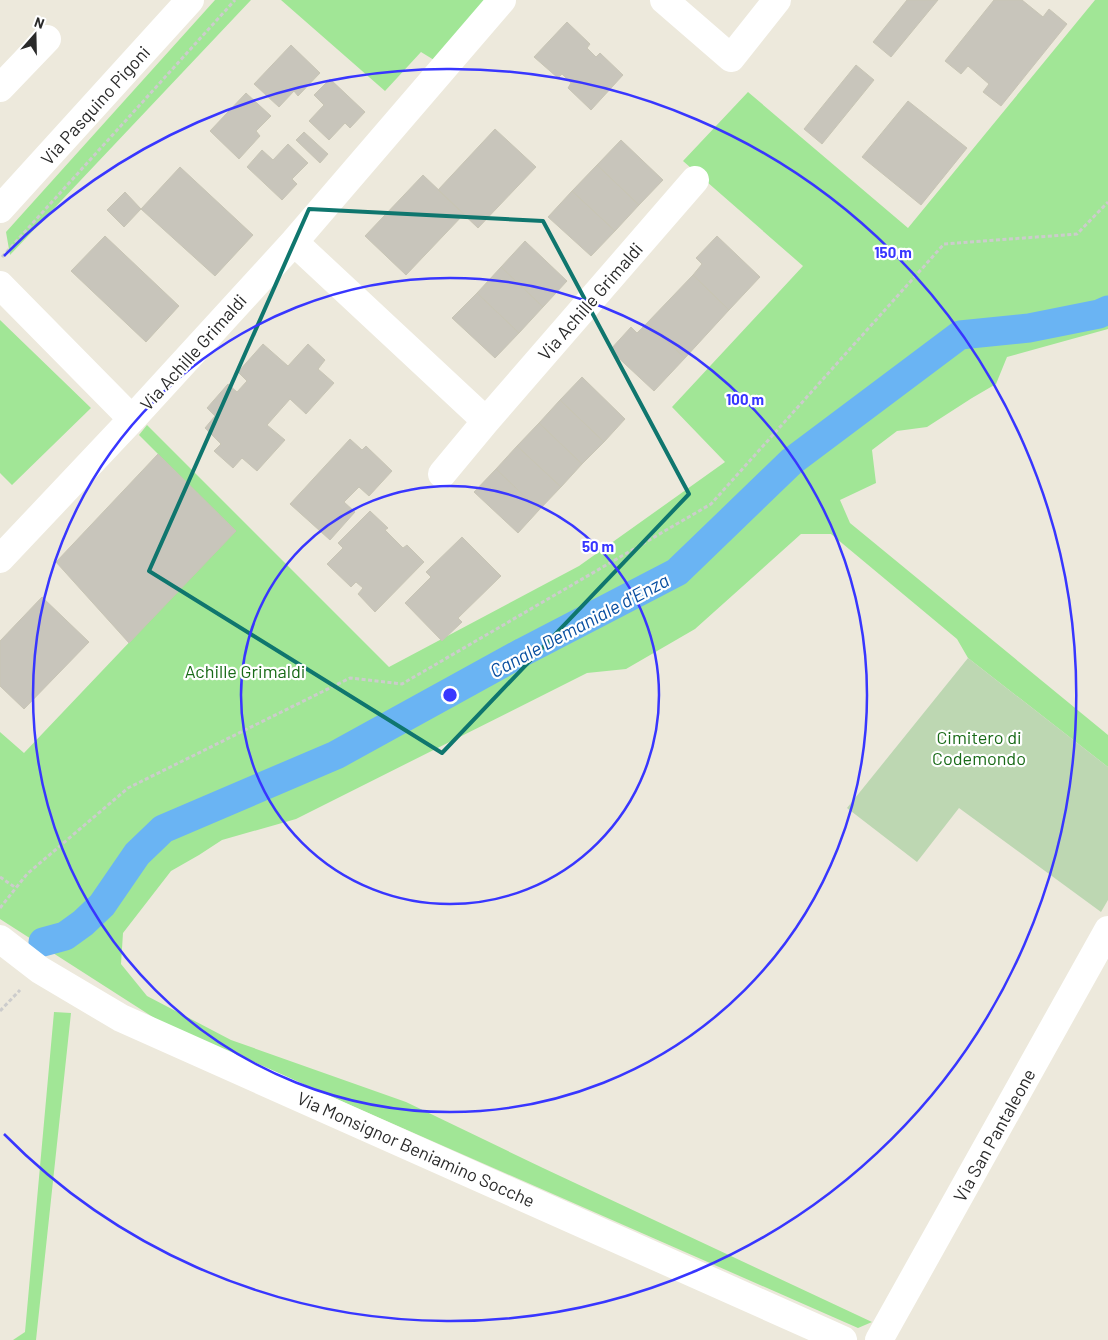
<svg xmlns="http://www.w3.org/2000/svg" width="1108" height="1340" font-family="Barlow,sans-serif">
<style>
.green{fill:#a1e696}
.cemetery{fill:#bdd7b2}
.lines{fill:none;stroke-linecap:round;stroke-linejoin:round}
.canal{stroke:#6ab4f3;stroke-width:29}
.building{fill:#c8c5bb;stroke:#c8c5b5}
.path{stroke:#ccc;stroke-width:3;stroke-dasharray:4 2.5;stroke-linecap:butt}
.street{stroke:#fff;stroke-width:28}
.secondary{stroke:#fff;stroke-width:28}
.marked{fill:none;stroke:#0f766e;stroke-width:4;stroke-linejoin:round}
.ring{fill:none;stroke:#3836ff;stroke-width:2.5}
.labels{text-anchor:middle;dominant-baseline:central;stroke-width:4.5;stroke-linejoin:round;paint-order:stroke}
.street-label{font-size:18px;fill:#2a2a2a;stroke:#fff}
.park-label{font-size:18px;fill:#186a17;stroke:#fff}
.water-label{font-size:19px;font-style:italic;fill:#084ea0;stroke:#fff}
.centre{fill:#3836ff;stroke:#fff;stroke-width:2.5}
.ring-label{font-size:15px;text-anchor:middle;font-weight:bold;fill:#3836ff;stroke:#fff;stroke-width:4.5;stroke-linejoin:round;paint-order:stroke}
</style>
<rect width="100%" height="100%" fill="#ede9dc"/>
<path class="green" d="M215 0H251L10 255 6 232Z
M281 0H486L434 60 421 52 385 91Z
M1095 0H1108V329L1007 357 996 384 972 398 927 427 897 431 872 450 876 483 840 500 850 523 1108 735V767L968 658 957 639 831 534H801L695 629 626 669 587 673 296 819 222 840 199 855 171 871 123 933 121 964 147 996 231 1040 406 1102 543 1168 872 1322 858 1328 159 1021 0 919V732L24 753 235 531 139 435 147 425 389 667 579 566 725 462 672 407 803 266 683 161 748 92 908 228Z
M0 320 91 408 12 485 0 473Z
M54 1012 71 1013 36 1340H13L25 1332Z"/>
<path class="cemetery" d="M968 658 1108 767V900L1101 912 959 808 917 862 847 808Z"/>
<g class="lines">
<path class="canal" d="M43 942 65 936 83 923 102 905 137 854 163 829 336 755 523 652 677 572 792 461 960 335 1029 328 1099 314 1108 310"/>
</g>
<path class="building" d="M907 0H938L891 57 873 42Z
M994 0H1022L1043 17 1049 9 1067 24 1001 106 983 92 989 84 968 66 961 74 945 61Z
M567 22 590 44 587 48 596 57 600 53 623 75 591 110 568 88 571 83 562 74 558 78 534 57Z
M291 45 320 73 298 96 294 91 279 107 254 84Z
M856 65 874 80 822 144 804 129Z
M330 79 365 112 350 128 345 123 329 140 309 121 324 105 314 95Z
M246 93 271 116 256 131 260 136 239 159 210 131Z
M908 101 967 148 921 205 862 157Z
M495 129 536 167 478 228 438 190Z
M304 132 328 154 320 163 296 140Z
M621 140 663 180 639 205 597 165Z
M288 144 308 163 292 179 297 184 282 200 247 167 262 150 273 160Z
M597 165 639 205 615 231 572 191Z
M180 167 253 235 215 276 141 209Z
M423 175 464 214 406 275 365 236Z
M572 191 615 231 591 256 548 217Z
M125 192 141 209 124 227 107 210Z
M105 236 179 306 146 342 71 271Z
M717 236 760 277 729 310 693 275 702 264 696 258Z
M525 241 567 281 543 307 501 267Z
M501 267 543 307 519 333 477 293Z
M693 275 729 310 685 358 647 323Z
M477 293 519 333 495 358 452 318Z
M647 323 685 358 654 391 610 350 631 327 637 333Z
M263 344 288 366 308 344 325 360 318 369 334 383 306 414 290 399 267 425 285 440 257 471 242 458 233 468 214 451 221 444 205 428 215 416 207 408 228 384 237 392 247 381 238 372Z
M582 377 625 419 604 442 560 400Z
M560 400 604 442 582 464 539 423Z
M539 423 582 464 561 487 517 446Z
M350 439 362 450 366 446 392 471 369 496 359 487 344 502 355 512 330 540 290 504Z
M517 446 561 487 539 510 496 469Z
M158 454 236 531 129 643 56 562Z
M496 469 539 510 518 533 474 492Z
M370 511 388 528 385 530 403 548 407 545 424 562 375 612 358 594 363 588 356 582 351 587 327 564 343 548 338 543Z
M462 537 501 576 458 618 462 622 442 641 405 603 431 577 426 572Z
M42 597 89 642 24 709 0 686V641Z"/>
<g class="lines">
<path class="path" d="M2 257 235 0
M0 877 16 888
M0 908 27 874 128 788 350 678 402 684 711 504 944 244 1077 234 1108 202
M0 1011 20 990"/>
<path class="street" d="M664 0 731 58 777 0
M0 88 47 39
M294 242 486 421
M0 285 132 419 294 242 502 0
M442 474 486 421 695 180
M0 559 132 419
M0 939 40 970 121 1018 843 1340
M879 1340 1108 930"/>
<path class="secondary" d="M0 209 190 0"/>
</g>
<path class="marked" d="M309 209 543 221 689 494 442 753 149 571Z"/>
<g class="ring">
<circle cx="450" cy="695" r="209"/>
<circle cx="450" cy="695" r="417"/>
<path d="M4 256A626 626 0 1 1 4 1134"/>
</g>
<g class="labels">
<g class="street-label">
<text transform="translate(95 105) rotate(-48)">Via Pasquino Pigoni</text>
<text transform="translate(590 301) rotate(-49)">Via Achille Grimaldi</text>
<text transform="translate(193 352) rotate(-48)">Via Achille Grimaldi</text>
<text transform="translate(994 1135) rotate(-61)">Via San Pantaleone</text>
<text transform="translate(416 1149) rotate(24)">Via Monsignor Beniamino Socche</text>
</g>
<g class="park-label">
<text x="245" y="671">Achille Grimaldi</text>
<text x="979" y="737">Cimitero di<tspan x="979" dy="21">Codemondo</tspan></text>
</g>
<g class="water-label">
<text transform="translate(579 625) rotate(-28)">Canale Demaniale d'Enza</text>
</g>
</g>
<circle cx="450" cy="695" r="8" class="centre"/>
<g class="ring-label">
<text x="893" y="258">150 m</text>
<text x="745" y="405">100 m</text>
<text x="598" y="552">50 m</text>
</g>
<g transform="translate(35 35) rotate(20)" stroke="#ffffff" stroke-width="4" paint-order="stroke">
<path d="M0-4L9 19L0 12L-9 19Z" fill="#2a2a2a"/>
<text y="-8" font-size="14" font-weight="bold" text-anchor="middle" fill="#2a2a2a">N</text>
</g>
</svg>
